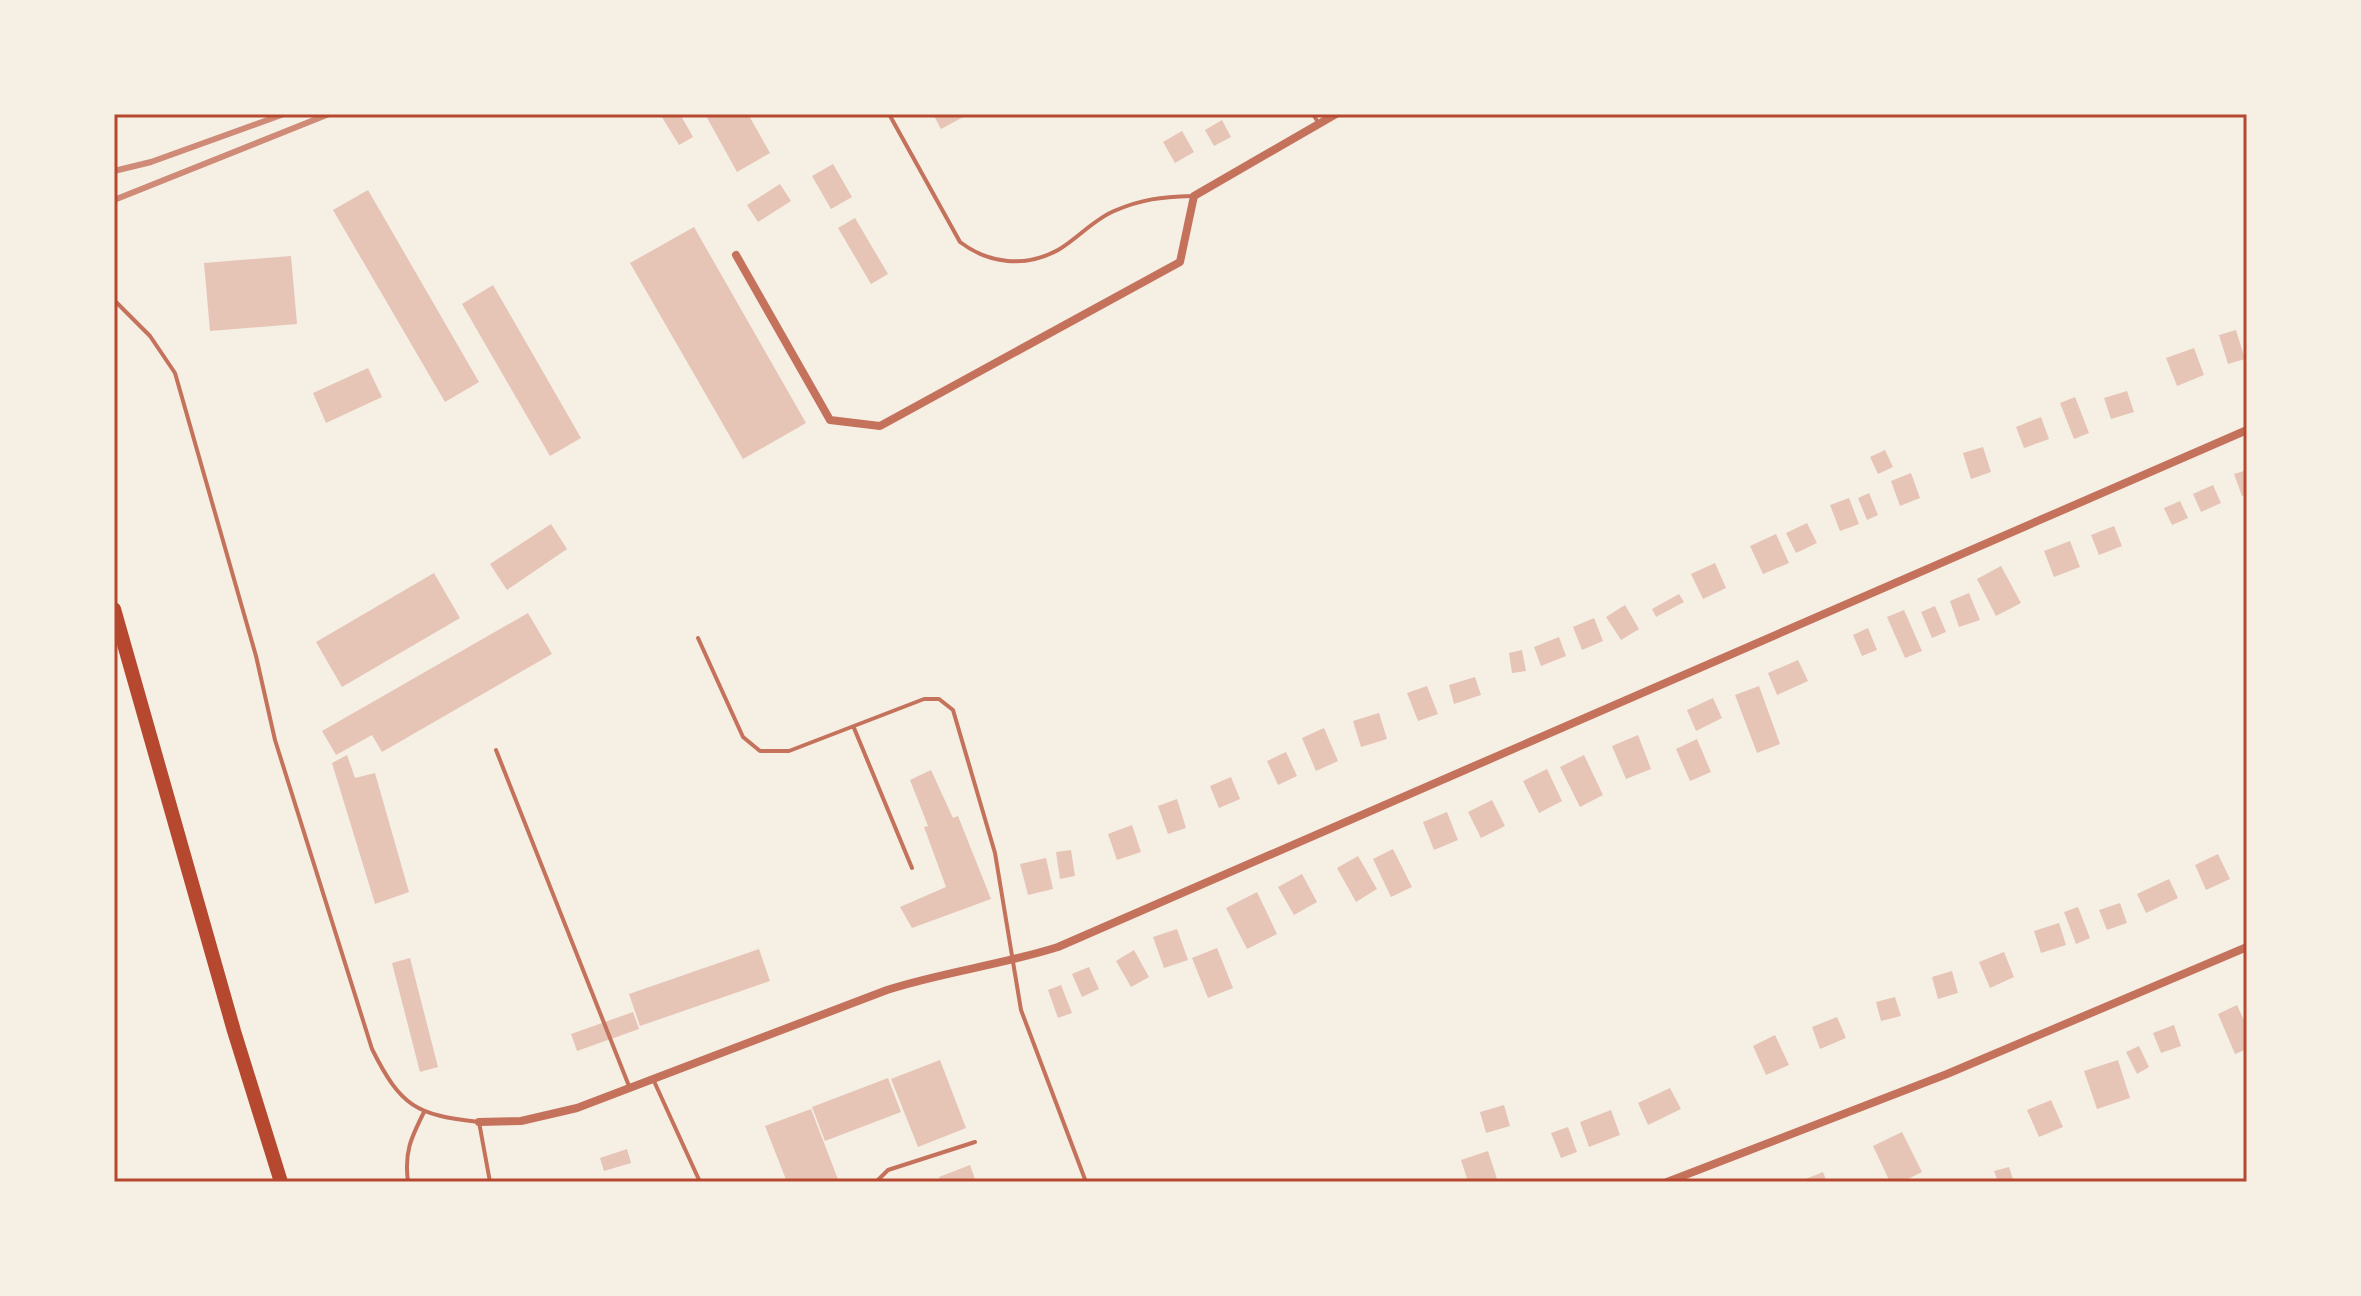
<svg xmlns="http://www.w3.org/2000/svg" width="2361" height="1296" font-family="'Fira Sans Condensed',sans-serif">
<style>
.building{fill:#e6c5b7}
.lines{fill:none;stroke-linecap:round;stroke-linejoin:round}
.service{stroke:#c5725c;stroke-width:4}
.minor{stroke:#c5725c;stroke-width:8}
.trunk{stroke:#b5482f;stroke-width:14}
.rail{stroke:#cf8b77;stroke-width:6}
.neatline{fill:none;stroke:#b5482f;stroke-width:3}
</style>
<rect width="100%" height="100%" fill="#f6efe4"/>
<path class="building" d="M660 114H680L693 137 679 145Z
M705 114H748L770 153 737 172Z
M933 114H969L941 129Z
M1222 120 1231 137 1214 146 1205 130Z
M1182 131 1194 152 1175 163 1163 142Z
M833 164 852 197 831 209 812 176Z
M780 184 791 201 758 222 747 205Z
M368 190 479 382 445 402 333 210Z
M855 218 888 274 871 284 838 228Z
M694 227 806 423 743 459 630 263Z
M291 256 297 324 210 331 204 263Z
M493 285 581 438 550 456 462 304Z
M2236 330 2245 359 2228 364 2219 335Z
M2194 348 2204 375 2177 386 2166 358Z
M368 368 382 397 326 423 313 393Z
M2127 391 2134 412 2111 419 2104 398Z
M2075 397 2089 433 2074 439 2060 403Z
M2041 417 2049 439 2024 448 2016 427Z
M1983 447 1991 472 1971 479 1963 453Z
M1885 450 1893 467 1878 474 1870 457Z
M2247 470V494L2242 496 2234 474Z
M1911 473 1920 498 1900 506 1891 481Z
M2213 485 2221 503 2201 512 2193 494Z
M1869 493 1878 515 1867 520 1858 498Z
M1849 498 1859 524 1840 531 1830 505Z
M2180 501 2188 518 2172 525 2164 508Z
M1807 523 1817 543 1796 553 1786 533Z
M551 524 567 549 507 590 490 564Z
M2114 526 2122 546 2099 555 2091 535Z
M1776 534 1789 563 1763 574 1750 546Z
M2070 541 2080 567 2054 577 2044 551Z
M1715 563 1726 588 1703 599 1691 574Z
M2001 566 2021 603 1996 616 1977 579Z
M434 573 460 618 342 687 316 642Z
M1969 593 1980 620 1959 627 1950 601Z
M1679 594 1684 602 1656 617 1652 609Z
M1625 605 1639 629 1621 640 1606 617Z
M1935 606 1946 632 1932 638 1921 612Z
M1904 610 1922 651 1905 658 1887 617Z
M528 613 552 654 382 752 372 735 336 755 322 731Z
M1594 618 1603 641 1582 650 1573 627Z
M1868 628 1877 650 1862 656 1853 635Z
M1559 637 1566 656 1541 666 1534 647Z
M1522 650 1526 671 1512 673 1509 653Z
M1798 660 1808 681 1777 695 1768 673Z
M1475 677 1481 695 1454 704 1449 685Z
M1427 686 1438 714 1418 721 1407 693Z
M1759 686 1780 744 1757 753 1735 695Z
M1713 698 1722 718 1696 731 1687 710Z
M1379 713 1387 739 1361 747 1353 721Z
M1324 728 1338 761 1316 771 1302 738Z
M1638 735 1651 769 1626 779 1612 746Z
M1697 739 1711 772 1690 781 1676 749Z
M1286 752 1297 776 1278 785 1267 761Z
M347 755 355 778 375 773 409 892 375 904 332 763Z
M1584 755 1603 795 1580 807 1560 767Z
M1547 769 1562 801 1539 813 1523 781Z
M931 770 953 818 958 816 991 899 912 928 900 907 946 887 924 827 928 826 910 780Z
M1231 777 1240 799 1219 808 1210 786Z
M1177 799 1186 828 1168 834 1158 806Z
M1492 800 1505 826 1481 838 1468 812Z
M1447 812 1458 840 1434 850 1423 822Z
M1132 825 1141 852 1117 860 1108 834Z
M1393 849 1412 887 1391 897 1373 859Z
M1071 850 1075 876 1060 879 1056 852Z
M2218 854 2230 879 2206 890 2195 865Z
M1358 856 1377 889 1356 902 1337 868Z
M1046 858 1053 889 1028 895 1020 864Z
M1302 874 1317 902 1294 915 1278 887Z
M2169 879 2178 898 2146 913 2137 894Z
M1257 892 1277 934 1247 949 1226 908Z
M2120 903 2127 923 2107 930 2099 910Z
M2078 907 2090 938 2076 944 2064 912Z
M2059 923 2066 945 2041 953 2034 931Z
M1177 929 1188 960 1164 968 1153 937Z
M1217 948 1233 988 1208 998 1192 958Z
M759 949 770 981 640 1026 629 994Z
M1134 950 1149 977 1131 987 1116 961Z
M2004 952 2014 977 1990 988 1979 962Z
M410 958 438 1067 420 1072 392 963Z
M1089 967 1099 989 1082 997 1072 974Z
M1952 971 1958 993 1938 999 1932 977Z
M1061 985 1072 1013 1058 1018 1048 990Z
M1895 997 1901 1016 1881 1021 1876 1002Z
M2237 1005 2247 1027V1049L2235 1054 2218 1014Z
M633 1012 639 1029 577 1051 571 1034Z
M1837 1017 1846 1038 1820 1049 1812 1027Z
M2174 1025 2181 1046 2161 1053 2153 1033Z
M1775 1035 1789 1065 1766 1075 1753 1046Z
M2139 1046 2149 1067 2137 1074 2126 1052Z
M940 1060 966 1128 918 1147 891 1079Z
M2118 1060 2130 1098 2097 1109 2084 1071Z
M888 1078 901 1112 825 1141 812 1107Z
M1670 1088 1681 1109 1648 1125 1638 1103Z
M2051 1100 2063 1127 2039 1137 2027 1110Z
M1504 1105 1510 1126 1486 1133 1480 1112Z
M811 1109 839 1182H787L765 1126Z
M1611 1110 1620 1135 1589 1147 1580 1122Z
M1568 1127 1577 1152 1561 1158 1551 1133Z
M1902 1132 1922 1172 1902 1182H1890L1873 1146Z
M627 1149 631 1163 604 1171 600 1158Z
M1488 1151 1498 1182H1468L1461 1160Z
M970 1165 976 1182H940L939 1177Z
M2009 1167 2014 1182H1998L1994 1171Z
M1823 1172 1827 1182H1798Z"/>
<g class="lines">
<path class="service" d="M889 114 960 242C989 264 1025 268 1058 250 1077 239 1093 220 1114 211 1142 199 1161 197 1192 196
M1313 114 1319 124
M114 300 150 336 175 373 256 656 275 740 372 1049C401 1107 416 1115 479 1122L490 1182
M698 638 743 737 760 751H789L924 699H939L953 710 995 853 1021 1010 1086 1182
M854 728 912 868
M496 750 629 1086
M653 1079 700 1182
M408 1182C404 1152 411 1138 424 1112
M876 1182 888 1170 975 1142"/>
<path class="minor" d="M736 255 830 420 880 426 1180 262 1194 196 1336 114
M479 1122 521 1121 577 1108 887 990C943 972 1001 965 1058 947L2247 430
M1667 1182 1947 1074 2247 947"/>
<path class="trunk" d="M114 609 234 1031 281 1182"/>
<path class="rail" d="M114 171 151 162 284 114
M114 200 329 114"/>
</g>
<rect width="2361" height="1296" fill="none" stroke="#f6efe4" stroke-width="232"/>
<rect x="116" y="116" width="2129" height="1064" class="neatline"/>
</svg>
